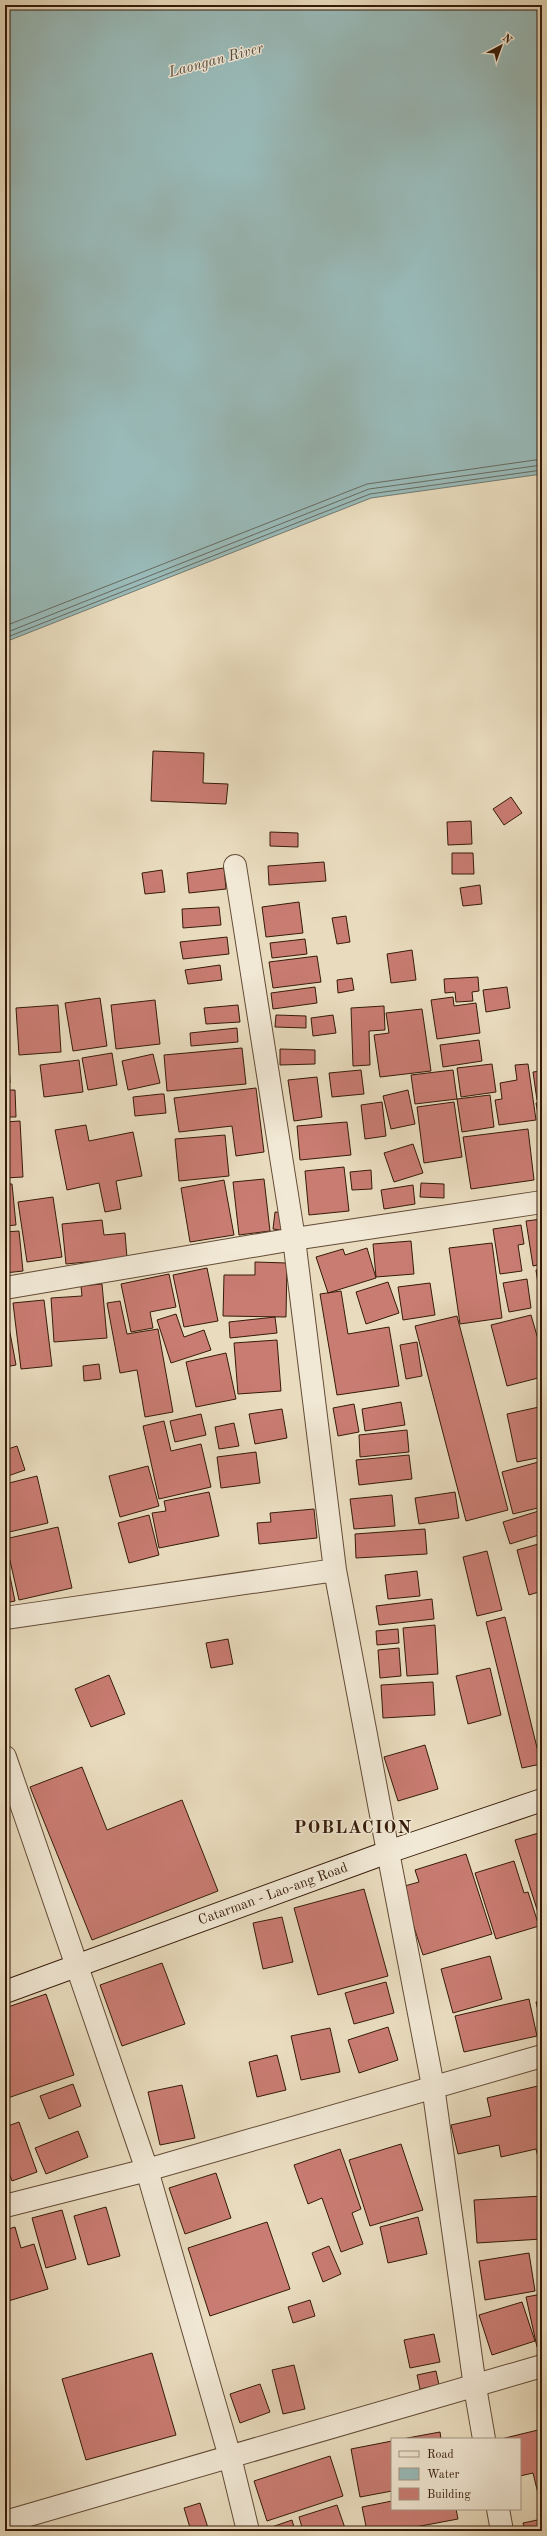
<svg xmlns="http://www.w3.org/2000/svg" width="547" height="2536" font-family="'Old Standard TT',serif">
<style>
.water{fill:#99bab8;stroke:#717a72}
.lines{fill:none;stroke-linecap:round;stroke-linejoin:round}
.shore{stroke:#686a60;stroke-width:1}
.building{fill:#c97c72;stroke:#361b09}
.minor-casing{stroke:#634b36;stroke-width:24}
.tertiary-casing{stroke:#634b36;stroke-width:24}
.secondary-casing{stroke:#361b09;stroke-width:24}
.minor{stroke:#f1e8d5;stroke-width:22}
.tertiary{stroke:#f1e8d5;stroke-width:22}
.secondary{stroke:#f1e8d5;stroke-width:22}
.labels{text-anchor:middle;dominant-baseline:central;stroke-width:3;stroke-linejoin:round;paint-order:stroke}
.street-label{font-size:14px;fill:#361b09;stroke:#f1e8d5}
.water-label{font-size:15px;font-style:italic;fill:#544b3e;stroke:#f1e8d5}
.district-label{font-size:18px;font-weight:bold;letter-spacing:1px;fill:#361b09;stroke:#f1e8d5}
</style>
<rect width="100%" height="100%" fill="#e9dcbe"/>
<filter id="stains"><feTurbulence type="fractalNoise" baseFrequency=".005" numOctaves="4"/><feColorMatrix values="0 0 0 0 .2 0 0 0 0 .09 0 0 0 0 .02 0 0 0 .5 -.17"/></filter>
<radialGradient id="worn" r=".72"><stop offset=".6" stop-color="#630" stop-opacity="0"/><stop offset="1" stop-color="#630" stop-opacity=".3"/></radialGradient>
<path class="water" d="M5 5H542V474L371 498 5 642Z"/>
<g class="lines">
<path class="shore" d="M5 626 367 484 542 459
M5 633 369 489 542 465
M5 638 370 494 542 470"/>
</g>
<path class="building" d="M153 751 204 753 203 783 228 784 226 804 151 801Z
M511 797 522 813 504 825 493 809Z
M471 821 472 844 448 845 447 822Z
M270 832 298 833V847L270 846Z
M452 853H473L474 874H452Z
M324 862 326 881 269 885 268 866Z
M224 868 226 889 189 893 187 873Z
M162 870 165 892 145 894 142 873Z
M480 885 482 904 463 906 460 888Z
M299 902 303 933 266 937 262 907Z
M219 907 221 925 183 928 182 909Z
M346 916 350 942 337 944 332 918Z
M227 937 229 954 183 959 180 942Z
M305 939 307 954 272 958 270 943Z
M412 950 416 980 391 983 387 954Z
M317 956 321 982 273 988 269 962Z
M220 965 222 980 188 984 185 970Z
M478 977 479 991 472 992 473 1001 456 1002 455 992 445 993 444 979Z
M352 978 354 990 338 993 337 980Z
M315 987 317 1003 273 1009 271 993Z
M507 987 510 1008 486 1012 483 990Z
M453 997 454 1006 476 1003 480 1033 437 1039 431 1000Z
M100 998 107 1046 73 1051 65 1003Z
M155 1000 160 1044 116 1049 111 1005Z
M58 1005 61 1052 19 1055 16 1008Z
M238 1005 240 1022 206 1024 204 1008Z
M384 1006 385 1030 369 1031 370 1065 353 1066 351 1008Z
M422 1009 431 1071 380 1077 374 1035 389 1033 386 1013Z
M276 1015 306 1016V1028L275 1027Z
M333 1015 336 1033 313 1036 311 1018Z
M237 1028 238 1042 191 1046 190 1033Z
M479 1040 482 1061 443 1067 440 1045Z
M5 1048H8L10 1083 5 1084Z
M242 1048 246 1084 167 1091 164 1055Z
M280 1049 315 1050V1064L280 1065Z
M112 1053 117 1085 88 1090 82 1058Z
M153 1054 160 1083 128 1090 122 1061Z
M79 1060 83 1092 44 1097 40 1065Z
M492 1064 496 1092 461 1097 457 1068Z
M528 1064 536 1120 499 1125 495 1100 502 1099 500 1083 517 1080 515 1065Z
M361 1070 364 1094 332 1097 329 1073Z
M453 1070 457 1099 415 1104 411 1075Z
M542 1071V1099L537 1100 533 1072Z
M317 1077 322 1117 294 1121 288 1080Z
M256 1088 264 1152 236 1156 232 1126 179 1132 174 1098Z
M5 1090H15L16 1117H5Z
M408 1090 415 1124 391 1129 383 1096Z
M161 1094H164L166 1113 135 1116 133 1097Z
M490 1095 494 1127 462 1132 457 1099Z
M382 1102 386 1136 365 1139 361 1105Z
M454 1102 462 1157 424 1163 417 1107Z
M542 1102V1136L536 1103Z
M20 1121 23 1177 5 1178V1122Z
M347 1122 351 1155 300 1160 297 1126Z
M86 1125 89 1141 133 1132 142 1176 116 1181 121 1209 105 1212 99 1183 67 1190 55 1130Z
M528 1129 534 1180 471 1189 463 1137Z
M225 1135 229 1176 179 1181 175 1139Z
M413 1144 423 1173 394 1182 384 1153Z
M344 1167 349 1211 309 1215 305 1171Z
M371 1170 372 1189 352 1190 350 1172Z
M264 1179 270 1231 239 1235 233 1182Z
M224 1180 234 1235 190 1242 181 1188Z
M421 1183 444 1184V1198L420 1197Z
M5 1184H12L16 1225 5 1226Z
M413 1185 415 1204 384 1209 381 1190Z
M53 1197 62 1257 27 1262 18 1202Z
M275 1212 288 1213 287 1231 273 1229Z
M542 1219V1264L533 1266 526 1221Z
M102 1220 104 1235 125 1233 127 1258 66 1264 62 1224Z
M521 1225 524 1244 518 1245 522 1271 500 1274 493 1229Z
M19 1231 23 1271 5 1273V1232Z
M411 1241 414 1274 376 1277 373 1244Z
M492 1243 502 1318 460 1324 449 1248Z
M367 1248 376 1278 328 1293 316 1257 343 1249 345 1255Z
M255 1262 287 1263 286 1317 223 1316 224 1275H255Z
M207 1268 218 1321 184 1327 173 1275Z
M542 1269V1312L536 1270Z
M169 1274 176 1307 150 1312 153 1328 131 1332 121 1284Z
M527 1279 531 1308 509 1312 503 1283Z
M388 1282 399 1313 366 1324 356 1292Z
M430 1283 435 1315 403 1320 398 1287Z
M102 1284 107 1338 54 1342 51 1298 82 1296 81 1286Z
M341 1291 348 1334 389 1327 399 1386 337 1395 320 1294Z
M44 1300 52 1366 21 1369 13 1303Z
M120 1301 127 1334 158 1329 173 1412 145 1417 137 1370 120 1373 107 1303Z
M5 1306 16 1365 5 1367Z
M176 1314 184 1337 204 1330 211 1350 171 1363 157 1320Z
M531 1315 542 1353V1377L507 1386 491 1325Z
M457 1316 508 1510 466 1521 415 1326Z
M275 1317 277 1333 230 1338 229 1322Z
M277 1340 281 1391 238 1394 234 1343Z
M417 1342 422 1376 406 1379 400 1345Z
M226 1353 236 1399 196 1407 186 1362Z
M99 1364 101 1379 84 1381 83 1366Z
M401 1402 405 1425 365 1431 362 1409Z
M354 1404 359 1432 338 1436 333 1408Z
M539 1407 542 1423V1457L517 1462 507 1414Z
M282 1409 287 1438 255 1444 249 1414Z
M201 1414 206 1435 175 1442 170 1421Z
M164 1421 171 1451 201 1444 211 1487 159 1499 143 1426Z
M234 1423 239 1446 219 1449 215 1427Z
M407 1430 409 1452 360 1457 359 1435Z
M17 1446 25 1470 5 1477V1450Z
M256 1452 260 1483 221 1488 217 1457Z
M409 1455 412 1479 359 1485 356 1460Z
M542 1461V1507L513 1514 502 1472Z
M148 1466 159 1506 120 1517 109 1476Z
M37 1476 48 1523 5 1533V1484Z
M209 1492 219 1536 159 1548 152 1513 166 1511 164 1501Z
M455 1492 459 1518 419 1524 415 1498Z
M392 1495 395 1526 354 1529 350 1499Z
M314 1509 317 1538 259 1544 257 1523 271 1522 270 1513Z
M542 1510V1534L510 1544 503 1522Z
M149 1515 159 1555 129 1563 118 1523Z
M58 1527 72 1588 19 1600 5 1539Z
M425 1529 427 1554 356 1558 355 1534Z
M542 1543V1591L529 1595 517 1550Z
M487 1551 502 1610 477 1616 463 1557Z
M5 1552 15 1601 5 1603Z
M417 1571 420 1596 388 1599 385 1575Z
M432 1599 434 1619 379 1625 376 1606Z
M505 1617 541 1764 522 1768 486 1622Z
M435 1625 438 1674 407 1676 403 1628Z
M398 1629 399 1643 377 1645 376 1631Z
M228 1639 233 1664 211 1668 206 1643Z
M399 1648 401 1676 380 1678 378 1650Z
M490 1668 501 1715 468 1724 456 1676Z
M109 1675 125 1714 91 1727 75 1689Z
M433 1682 435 1715 383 1718 381 1685Z
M425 1745 438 1789 398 1801 384 1757Z
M82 1767 107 1830 182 1800 218 1891 92 1940 30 1787Z
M542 1832V1922H541L515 1840Z
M466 1854 492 1934 423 1955 401 1887 419 1882 415 1870Z
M514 1861 524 1893 528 1892 539 1926 496 1939 475 1873Z
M364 1889 388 1976 318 1995 294 1908Z
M282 1917 293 1962 263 1969 253 1923Z
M490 1956 502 1999 453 2013 441 1969Z
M162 1963 185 2024 122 2046 100 1985Z
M386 1982 394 2013 354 2024 345 1993Z
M46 1994 74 2075 5 2099V2008Z
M529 1999 537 2036 464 2052 455 2016Z
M542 2001V2027L536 2002Z
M388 2027 398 2060 359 2073 348 2040Z
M330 2028 340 2072 301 2080 291 2036Z
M277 2055 286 2090 257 2097 249 2062Z
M73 2084 81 2106 49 2119 40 2096Z
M182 2085 195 2138 160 2145 148 2092Z
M542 2085V2174L536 2149 501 2157 499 2145 458 2154 451 2125 491 2116 487 2098Z
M19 2122 37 2172 12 2181 5 2162V2127Z
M78 2131 88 2157 46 2174 35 2148Z
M401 2144 423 2210 370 2226 349 2160Z
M340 2149 361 2209 352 2213 363 2244 341 2252 322 2198 308 2204 294 2165Z
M216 2173 231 2218 185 2234 169 2188Z
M542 2196V2239L477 2243 474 2200Z
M106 2207 120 2256 88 2265 74 2216Z
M62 2210 76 2259 46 2268 32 2218Z
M418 2217 427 2254 388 2263 380 2227Z
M267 2222 290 2289 210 2316 188 2248Z
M15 2227 21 2248 34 2244 48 2289 5 2302V2230Z
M329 2246 341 2274 323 2282 312 2253Z
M529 2253 535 2291 485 2300 479 2261Z
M542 2294V2346L537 2347 526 2297Z
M310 2300 315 2316 293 2323 288 2307Z
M522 2302 535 2341 492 2355 479 2315Z
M434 2334 440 2362 410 2368 404 2340Z
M152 2353 176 2435 86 2460 62 2379Z
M294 2365 305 2409 283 2414 272 2370Z
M436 2371 439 2385 420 2389 417 2375Z
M260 2384 270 2412 240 2423 230 2394Z
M542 2429V2510L533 2473 520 2476V2439H501Z
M440 2432 441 2439H402Z
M392 2441V2491L360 2497 351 2449Z
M330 2456 343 2496 267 2521 254 2481Z
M392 2501V2509H456L458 2519 394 2531H367L362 2507Z
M200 2503 209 2531H191L184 2508Z
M337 2505 346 2531H303L299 2517Z
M542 2519V2531H525L523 2523Z
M292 2520 295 2531H264L263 2530Z"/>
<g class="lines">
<g class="minor-casing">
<path id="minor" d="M235 866 294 1239 335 1570 388 1852
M5 1288 294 1239 542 1202
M5 1618 335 1570
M5 1757 147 2170 230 2457 248 2531
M5 2206 147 2170 542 2056
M5 2522 542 2366"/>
</g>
<g class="tertiary-casing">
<path id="tertiary" d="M388 1852 433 2086 475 2387 484 2439
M498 2509 502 2531"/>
</g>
<g class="secondary-casing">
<path id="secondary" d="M5 1992 388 1852 542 1800"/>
</g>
<use href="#minor" class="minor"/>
<use href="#tertiary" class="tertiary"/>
<use href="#secondary" class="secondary"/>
</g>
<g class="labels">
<g class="street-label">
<text transform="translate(273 1894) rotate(-20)">Catarman - Lao-ang Road</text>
</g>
<g class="water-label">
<text transform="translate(216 61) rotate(-15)">Laongan River</text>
</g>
<g class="district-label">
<text x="353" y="1828">POBLACION</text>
</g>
</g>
<rect width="547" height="2536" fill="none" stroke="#e9dcbe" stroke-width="20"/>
<rect x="6" y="6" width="535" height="2524" fill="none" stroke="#361b09" stroke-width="2"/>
<rect x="10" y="10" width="527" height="2516" fill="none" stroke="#361b09"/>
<rect x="391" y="2438" width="130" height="72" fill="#f1e8d5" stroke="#a69683"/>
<rect x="399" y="2451" width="20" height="6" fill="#f1e8d5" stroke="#a69683"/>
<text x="427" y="2458" font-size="12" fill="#361b09">Road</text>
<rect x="399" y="2468" width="20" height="12" fill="#99bab8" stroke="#a69683"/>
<text x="427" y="2478" font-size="12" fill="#361b09">Water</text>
<rect x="399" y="2488" width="20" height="12" fill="#c97c72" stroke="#a69683"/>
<text x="427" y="2498" font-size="12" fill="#361b09">Building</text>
<g transform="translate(501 46) rotate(41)" stroke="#f1e8d5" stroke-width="3" paint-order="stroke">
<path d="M0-3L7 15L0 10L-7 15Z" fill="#361b09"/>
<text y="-6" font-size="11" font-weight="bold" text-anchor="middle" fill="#361b09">N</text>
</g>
<rect width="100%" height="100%" filter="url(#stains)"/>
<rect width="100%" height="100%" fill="url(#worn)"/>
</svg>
